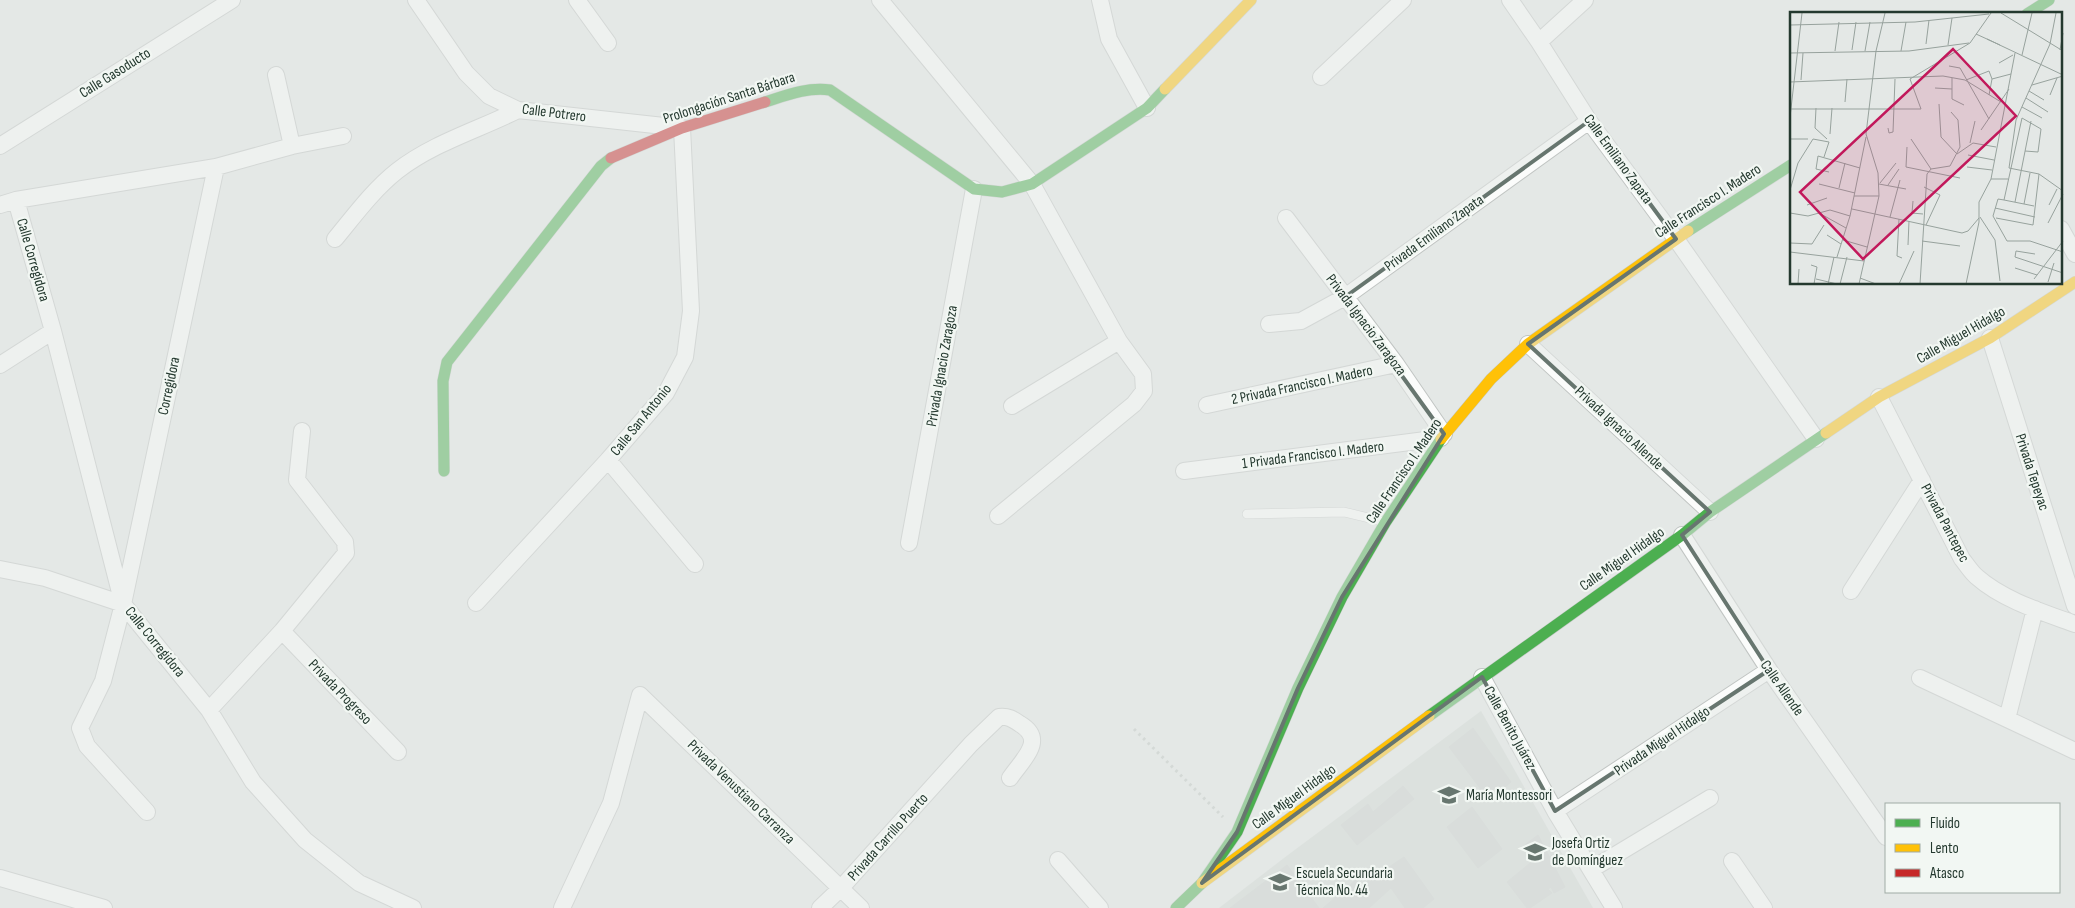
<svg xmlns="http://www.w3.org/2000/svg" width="2075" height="908" font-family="'Sofia Sans Condensed',sans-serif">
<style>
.built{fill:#d2d9d5}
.building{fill:#ccd1ce;stroke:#cdd1ce}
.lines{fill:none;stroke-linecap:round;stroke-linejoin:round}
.lane-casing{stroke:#c1c5c3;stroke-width:10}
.street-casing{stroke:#c1c5c3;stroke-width:18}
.fast-casing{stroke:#c0c6c3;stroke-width:12}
.slow-casing{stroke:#c0c6c3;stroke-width:12}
.jam-casing{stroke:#c0c6c3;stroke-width:12}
.path{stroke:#c1c8c4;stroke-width:3;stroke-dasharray:2.5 4;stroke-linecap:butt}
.lane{stroke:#fbfcfb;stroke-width:9}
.street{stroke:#fbfcfb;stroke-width:16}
.fast{stroke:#4caf50;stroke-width:11}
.slow{stroke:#ffc107;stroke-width:11}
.jam{stroke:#c62828;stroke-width:11}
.marked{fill:none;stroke:#67766f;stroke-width:4;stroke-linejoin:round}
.labels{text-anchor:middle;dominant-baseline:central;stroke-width:4.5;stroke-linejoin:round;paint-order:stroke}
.street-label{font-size:15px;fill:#24392f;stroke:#f2f7f3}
.poi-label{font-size:15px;fill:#24392f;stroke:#f2f7f3;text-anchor:start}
.inset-road{fill:none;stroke:#97a29d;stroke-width:1}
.view{fill:#c2185b;fill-opacity:0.15;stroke:#c2185b;stroke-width:2.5}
.inset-edge{fill:none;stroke:#24392f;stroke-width:2.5}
</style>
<rect width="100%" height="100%" fill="#e4e8e6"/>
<path class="built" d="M1481 711 1593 908H1219L1288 855Z"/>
<path class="building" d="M1473 728 1511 782 1489 800 1449 747Z
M1403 786 1414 799 1357 845 1341 825 1368 804 1373 812Z
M1472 807 1502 849 1478 868 1447 827Z
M1538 835 1565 887 1554 893 1551 887 1548 889 1552 893 1530 908H1527L1507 882 1535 859 1526 844Z
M1404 857 1434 899 1423 908H1405L1391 888 1369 908H1323L1356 880 1361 886Z
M1287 865 1319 908H1230Z"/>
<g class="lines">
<g class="lane-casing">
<path id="lane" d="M1247 514 1344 512 1385 522"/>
</g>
<g class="street-casing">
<path id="street" d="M416 0 466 73 489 96 518 110 682 128 691 311 685 357 666 393 608 460 476 603
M577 0 608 43
M880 0 1032 184 1119 341 1143 374 1144 391 1134 404 998 516
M1100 0 1109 39 1147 108
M1510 0 1539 42 1589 121 1676 239 1816 439
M1539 42 1585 0
M276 75 292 146
M1321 77 1403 0
M0 146 232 0
M16 200 53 331 123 604 209 710 253 782 305 840 359 883 413 908
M0 205 16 200 216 167 292 146 343 136
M1286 218 1396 364 1444 434
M2061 229 2075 254
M335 239C354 216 373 190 397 171 433 143 478 130 518 110
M1269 324 1301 321 1345 297 1589 121
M1990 338 2075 606
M1528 344 1710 512
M0 365 53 331
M1879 397 1962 559C1967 565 1971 572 1977 577 2003 600 2042 612 2075 624
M1207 405 1396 364
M1012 406 1119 341
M608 460 695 564
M1184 471 1441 438
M1682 535 1769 670 1886 837
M909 543 974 189
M0 569 45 578 123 604
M1851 591 1922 480
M282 631 398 752
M1482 677 1555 811 1614 908
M1920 678 2075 751
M209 710 282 631 346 553 345 542 297 480 302 431
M2007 719 2035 609
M1555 811 1769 670
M147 812 87 746 80 728 103 681 123 604 216 167
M1058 860 1100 908
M1732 861 1764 908
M1592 869 1710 798
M0 878 104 908
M562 908 611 803 640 695 861 908
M820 908 841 888 971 744 999 717C1008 716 1013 719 1020 724 1047 740 1022 760 1010 778"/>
</g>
<g class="fast-casing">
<path id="fast" d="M2027 14 2049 0
M765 102C787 95 807 87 830 90L974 189 1002 192 1032 184 1147 108 1165 89
M1688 231 1791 165
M444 471 443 381 447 362 601 166 611 158
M1429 716 1682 535 1710 512 1826 433
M1176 908 1202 883 1237 832 1298 688 1342 597 1385 523 1441 439"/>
</g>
<g class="slow-casing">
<path id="slow" d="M1165 89 1251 0
M1826 433 1879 397 1990 338 2075 282
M1441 439 1491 379 1528 344 1688 231
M1202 883 1429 716"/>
</g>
<g class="jam-casing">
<path id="jam" d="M611 158 682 128 765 102"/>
</g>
<path class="path" d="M1134 729 1223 817"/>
<use href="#lane" class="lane"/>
<use href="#street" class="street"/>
<use href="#fast" class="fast"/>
<use href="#slow" class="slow"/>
<use href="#jam" class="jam"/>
</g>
<path d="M0 0H2075V908H0ZM1589 121 1676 239 1528 344 1710 512 1682 535 1769 670 1555 811 1482 677 1202 883 1237 832 1298 688 1342 597 1444 434 1345 297Z" fill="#e4e8e6" fill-opacity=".55" fill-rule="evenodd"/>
<path class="marked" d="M1589 121 1676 239 1528 344 1710 512 1682 535 1769 670 1555 811 1482 677 1202 883 1237 832 1298 688 1342 597 1444 434 1345 297Z"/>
<defs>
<g id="school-bare" transform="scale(1.725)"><path d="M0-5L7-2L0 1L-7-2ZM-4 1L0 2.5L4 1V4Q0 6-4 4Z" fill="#67766f" stroke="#f2f7f3" stroke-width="2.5" paint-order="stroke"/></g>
<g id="university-bare" transform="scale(1.725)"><path d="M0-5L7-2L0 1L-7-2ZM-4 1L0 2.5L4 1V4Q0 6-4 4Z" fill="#67766f" stroke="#f2f7f3" stroke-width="2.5" paint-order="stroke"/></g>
</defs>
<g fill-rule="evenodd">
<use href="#school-bare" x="1449" y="795"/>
<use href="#school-bare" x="1535" y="852"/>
<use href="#university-bare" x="1280" y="882"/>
</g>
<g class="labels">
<g class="street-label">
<text transform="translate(115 73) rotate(-32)">Calle Gasoducto</text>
<text transform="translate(729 98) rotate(-18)">Prolongación Santa Bárbara</text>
<text transform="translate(554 113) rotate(7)">Calle Potrero</text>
<text transform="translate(1618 159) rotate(54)">Calle Emiliano Zapata</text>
<text transform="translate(1708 201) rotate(-33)">Calle Francisco I. Madero</text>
<text transform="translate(1434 233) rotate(-36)">Privada Emiliano Zapata</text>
<text transform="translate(33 260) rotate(74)">Calle Corregidora</text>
<text transform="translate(1366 325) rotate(53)">Privada Ignacio Zaragoza</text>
<text transform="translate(1961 335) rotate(-30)">Calle Miguel Hidalgo</text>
<text transform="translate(942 366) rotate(-80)">Privada Ignacio Zaragoza</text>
<text transform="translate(1302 385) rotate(-12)">2 Privada Francisco I. Madero</text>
<text transform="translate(169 386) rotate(-78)">Corregidora</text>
<text transform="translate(641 420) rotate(-51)">Calle San Antonio</text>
<text transform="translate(1619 428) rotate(43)">Privada Ignacio Allende</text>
<text transform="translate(1313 455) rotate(-7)">1 Privada Francisco I. Madero</text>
<text transform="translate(1404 471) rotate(-56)">Calle Francisco I. Madero</text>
<text transform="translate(2032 472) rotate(72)">Privada Tepeyac</text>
<text transform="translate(1945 523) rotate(62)">Privada Pantepec</text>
<text transform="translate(1622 559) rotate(-35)">Calle Miguel Hidalgo</text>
<text transform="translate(155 642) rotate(51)">Calle Corregidora</text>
<text transform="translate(1782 688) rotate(55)">Calle Allende</text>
<text transform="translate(340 692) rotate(46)">Privada Progreso</text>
<text transform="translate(1510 728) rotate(61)">Calle Benito Juárez</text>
<text transform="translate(1662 741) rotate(-34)">Privada Miguel Hidalgo</text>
<text transform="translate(741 792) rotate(44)">Privada Venustiano Carranza</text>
<text transform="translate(1294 797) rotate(-36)">Calle Miguel Hidalgo</text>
<text transform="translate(888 837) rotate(-48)">Privada Carrillo Puerto</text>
</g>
<g class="poi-label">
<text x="1466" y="795">María Montessori</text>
<text x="1552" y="843">Josefa Ortiz<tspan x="1552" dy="17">de Domínguez</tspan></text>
<text x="1296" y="873">Escuela Secundaria<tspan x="1296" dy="17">Técnica No. 44</tspan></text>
</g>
</g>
<g transform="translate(1790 12)">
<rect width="272" height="272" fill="#e4e8e6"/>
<path class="inset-road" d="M211 1 273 39M0 13 125 10 199 2M186 22 210 33M197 27 273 63M136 32 139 8M158 33 162 6M62 38 66 10M270 38 273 21M45 39 49 10M75 39 80 10M111 39 116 10M0 41 119 39 179 31M232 43 242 1M209 51 223 43M159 54 170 56 199 107M162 66V87L174 93M202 67 221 62M11 68 13 41M176 68 199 59 202 67 199 83M0 70 153 64 175 68 211 90M242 73 273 64M145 76 162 77M239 79 254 88M260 83 267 66M236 86 258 100M55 90 57 67M149 92 151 125 167 142 183 131 206 135M232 95 252 106M26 96 25 116 37 127M0 97H131L120 67 180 31 201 1M0 105 12 1M98 116 99 121 103 120 105 67M191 118 219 77M40 122 42 96M0 127H18M121 127 141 157M180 131 185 109M117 135 116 155 170 166M178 143 204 148M34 145 39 130M177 155 202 158M219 156 226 108 260 32 266 1M219 156 249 162 273 179M39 160 26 157 28 144 70 156M201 167H218M90 171 106 151M29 172 65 181M89 172 116 177M98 173 109 157M134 175 150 183 136 213M49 176 55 151M0 178 8 151 23 127 39 130M64 184H89M208 187 214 188 232 106 251 117 248 140 235 139M208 187 203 204 217 229H240L273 240M214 188 244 194M123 189 122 201 133 202M225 190 241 109M234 192 240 161M17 193 37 186M259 193 267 177M205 196 245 205M62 197 172 221 178 219 189 206M0 201 18 204 40 198 60 204M29 201 56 216M100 205 110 168M190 205 205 228 210 269M206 206 243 213 249 162M109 207 107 244 112 246M258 211 273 182M37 223 51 232M53 228 77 235M132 229 170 234M0 231 22 232M22 232 34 213M118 233 119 209M0 240 74 249M245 242 226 239 225 245 273 261M47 245 60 204 76 125M21 253 27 255 24 272M225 256 247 263M70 266 86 272M26 267 47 272M244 267 273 229M258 270 264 251M8 272 9 257M38 272 44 245M50 272 57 245M69 272 89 184 88 161 76 122 86 39 95 1M109 272 124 239M130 272 137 162 141 157 160 154 170 135 168 108 161 100M176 272 189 210V190L201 167 225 41"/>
<path class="view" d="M163 37 226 104 73 247 10 180Z"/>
<rect width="272" height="272" class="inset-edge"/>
</g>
<rect x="1885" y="803" width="175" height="90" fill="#f2f7f3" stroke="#a0aba5"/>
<rect x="1895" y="819" width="25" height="8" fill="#4caf50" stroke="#a0aba5"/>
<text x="1930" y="828" font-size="15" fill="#24392f">Fluido</text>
<rect x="1895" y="844" width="25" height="8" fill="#ffc107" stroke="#a0aba5"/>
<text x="1930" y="853" font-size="15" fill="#24392f">Lento</text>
<rect x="1895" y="869" width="25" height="8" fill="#c62828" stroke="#a0aba5"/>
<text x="1930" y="878" font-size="15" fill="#24392f">Atasco</text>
</svg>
